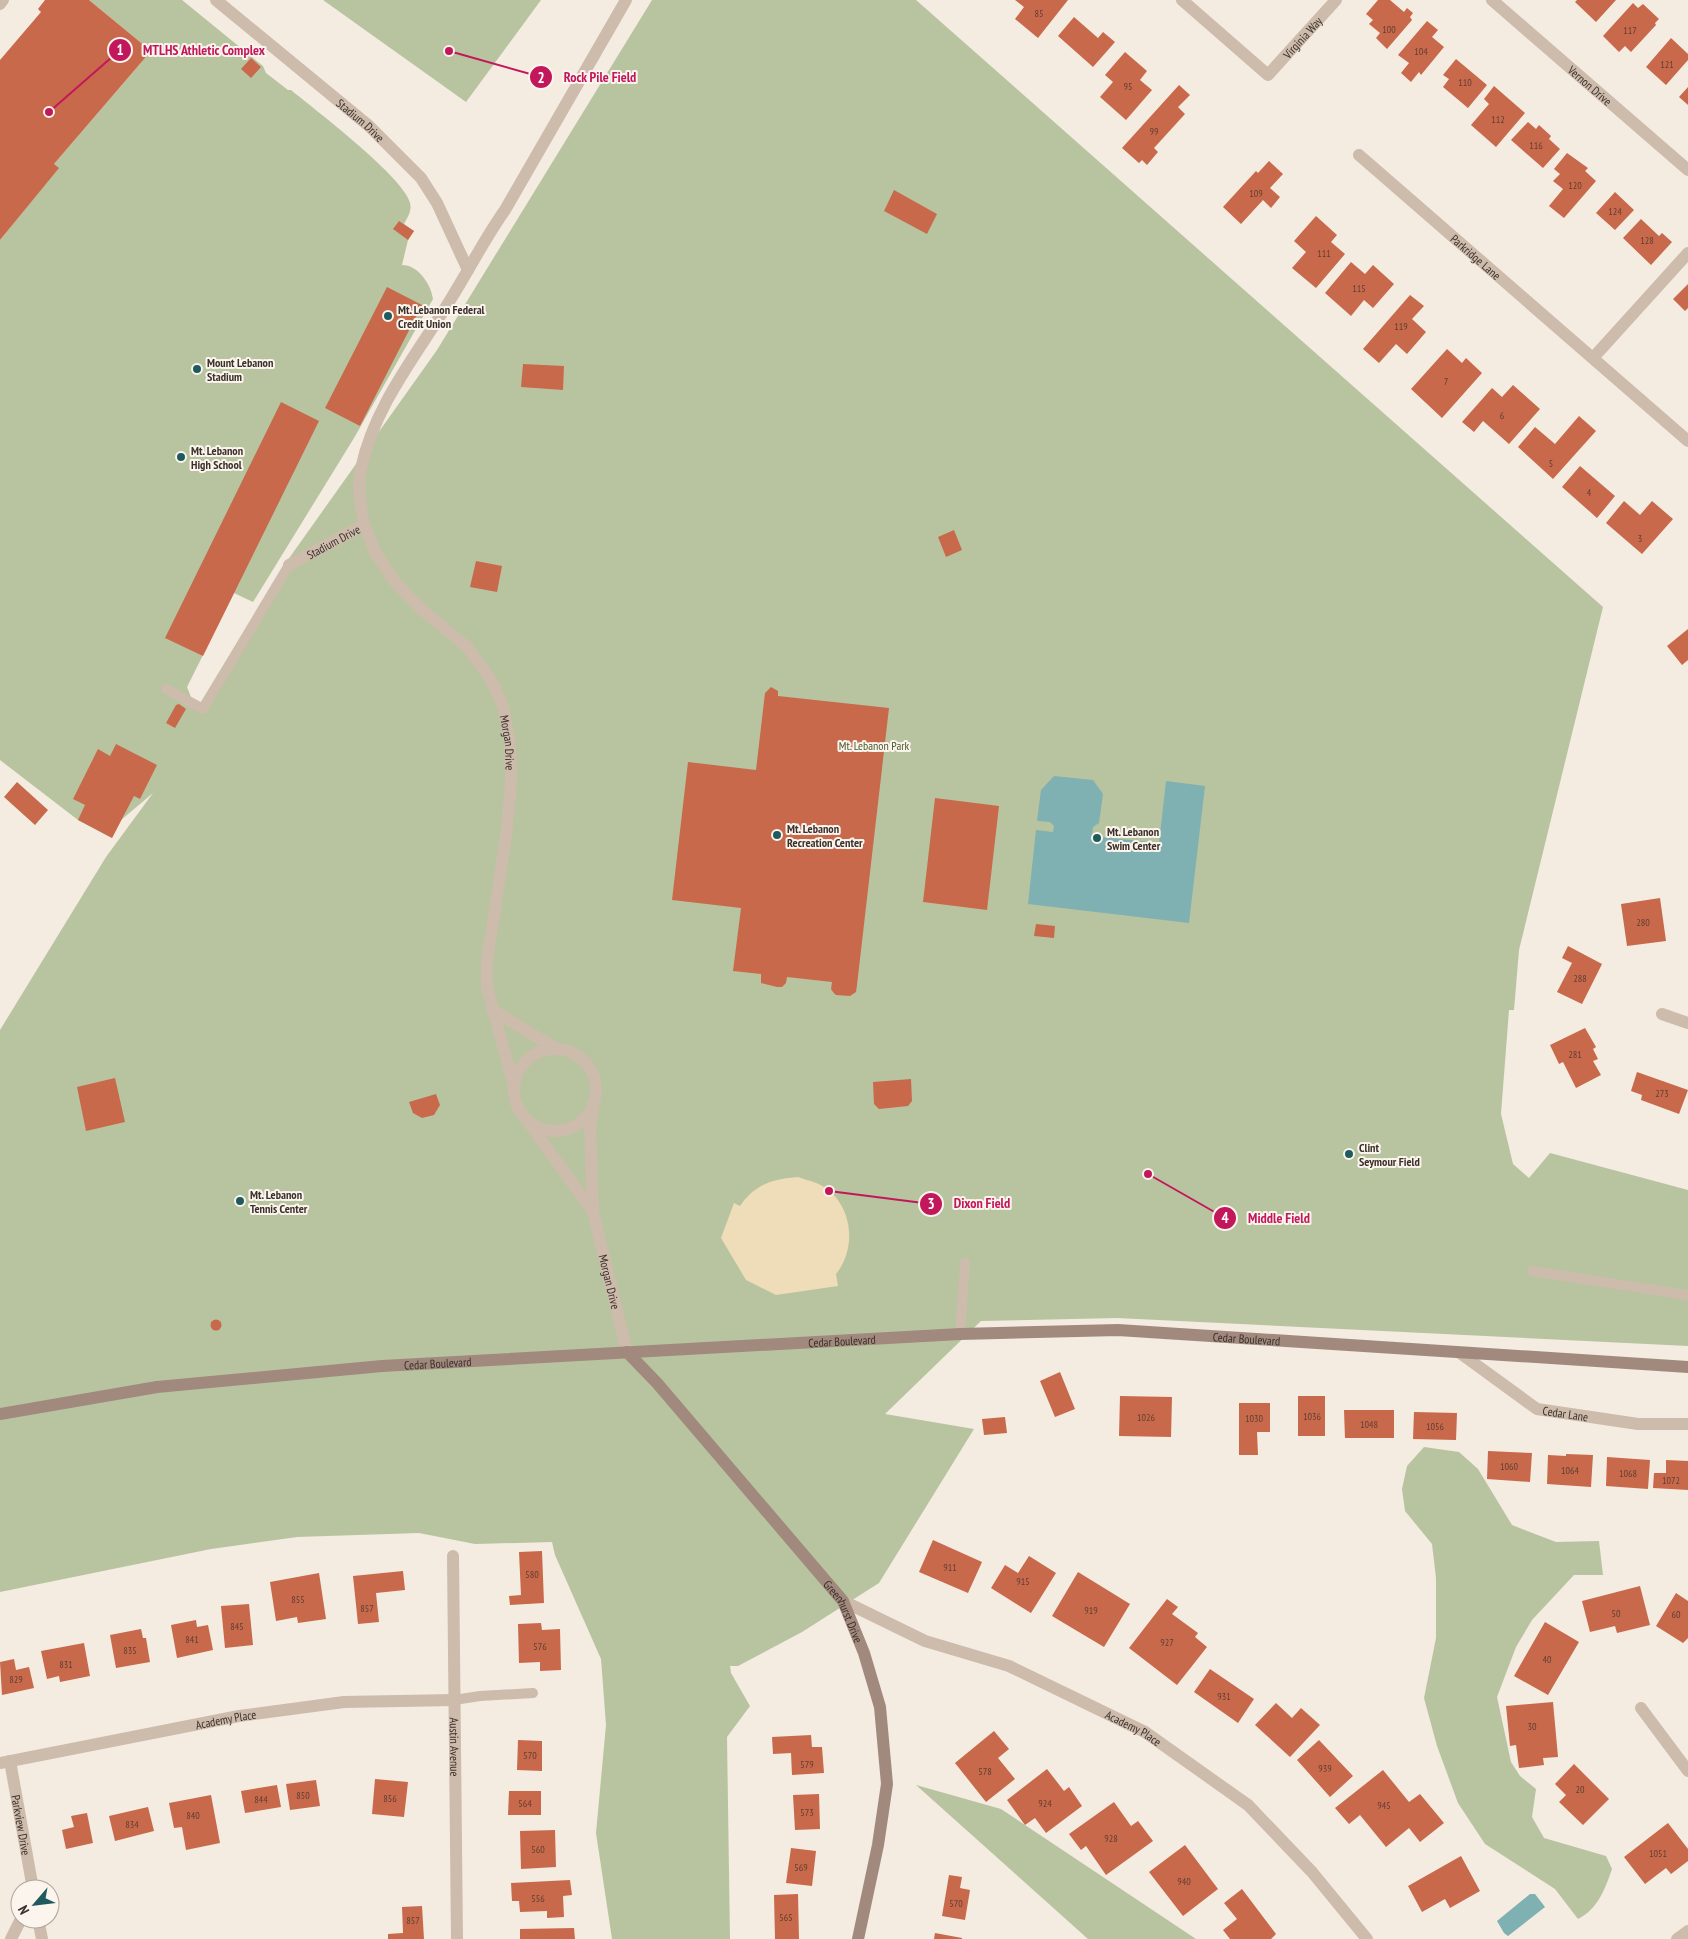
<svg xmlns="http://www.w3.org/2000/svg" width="1688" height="1939" font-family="'PT Sans Narrow',sans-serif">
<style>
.green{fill:#b8c4a0}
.sand{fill:#efdcb8}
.water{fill:#7fb0b2}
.building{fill:#c8694b}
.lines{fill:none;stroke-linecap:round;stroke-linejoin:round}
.lane{stroke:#cdbbac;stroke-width:10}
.street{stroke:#cdbbac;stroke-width:12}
.secondary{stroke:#a18a7d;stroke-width:12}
.poi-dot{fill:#1f5a5e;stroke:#fbf5ee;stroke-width:2}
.labels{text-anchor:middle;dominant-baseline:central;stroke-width:4;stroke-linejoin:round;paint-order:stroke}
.number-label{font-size:10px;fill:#5e3e33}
.street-label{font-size:12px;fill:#3b302b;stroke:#fbf5ee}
.poi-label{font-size:12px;font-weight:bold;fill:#3b302b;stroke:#fbf5ee;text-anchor:start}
.park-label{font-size:12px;fill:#4a5a2e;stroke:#fbf5ee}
.leader{fill:none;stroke:#c2185b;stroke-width:2}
.callout-dot{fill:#c2185b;stroke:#fbf5ee;stroke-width:2}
.mark-label{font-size:15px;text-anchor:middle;font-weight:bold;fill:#fff}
.callout-label{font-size:14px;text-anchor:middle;font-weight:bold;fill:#c2185b;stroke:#fbf5ee;stroke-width:4;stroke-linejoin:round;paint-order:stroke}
</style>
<rect width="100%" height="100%" fill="#f4ebe1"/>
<path class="green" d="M89 0H182L263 66 266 73 288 90H291C314 109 405 178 410 203 412 211 408 216 404 224L414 231 408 240 402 265C418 265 431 284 433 299L354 438 253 602 234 593 187 687 196 710 285 564 437 350 652 0H916L1603 607 1519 950 1514 1010H1509L1501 1114 1513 1164 1529 1178 1550 1153 1688 1190V1346L1117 1318 981 1321 885 1414 974 1429 879 1583 802 1632 738 1666H730L731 1673 750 1706 727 1737 730 1939H612L596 1833 606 1725 601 1659 555 1555 552 1542 475 1544 419 1533 297 1537 211 1549 0 1592V1030L106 857 153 793 121 820 112 838 78 820 0 760V240L58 168 54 164 151 51Z
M323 0H541L466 102Z
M1424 1447 1459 1452 1478 1469 1512 1525 1556 1542 1599 1541 1603 1575H1574L1532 1620 1516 1647 1497 1697 1511 1762 1520 1776 1536 1789 1532 1817 1544 1838 1606 1856 1612 1869C1605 1889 1598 1909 1578 1919L1555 1889 1485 1844 1458 1803 1437 1746 1424 1698 1436 1638V1578L1432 1544 1405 1511 1402 1489 1407 1466Z
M916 1785 1001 1809 1196 1939H1088Z"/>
<path class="sand" d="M798 1177C806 1180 817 1182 824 1187 853 1206 857 1248 836 1274L838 1286 776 1295 746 1280 721 1238 734 1203 740 1206C755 1184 773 1179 798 1177Z"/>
<path class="water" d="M1054 776 1093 780 1103 794 1099 823 1093 827 1092 836 1159 843 1166 781 1205 786 1189 923 1028 904 1036 830 1053 832 1054 826 1050 822 1037 821 1041 790Z
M1530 1894H1535L1545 1907 1508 1936 1504 1933 1497 1921Z"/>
<path class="building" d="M45 0H89L151 51 54 164 59 168 0 240V60L41 12 38 9Z
M1015 0H1068L1038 38 1015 19 1024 7Z
M1378 0H1390L1404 12 1407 8 1413 13 1410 17 1412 20 1387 49 1376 38 1380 33 1369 24 1373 20 1366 14Z
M1577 0H1616L1596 22 1575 2Z
M1633 3 1638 8 1643 4 1659 19 1655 23 1656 25 1631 52 1625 46 1619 52 1603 36Z
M1074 17 1098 38 1103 32 1115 42 1093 67 1058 36Z
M1427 21 1438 30 1432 37 1444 47 1421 75 1419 72 1411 82 1401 73 1409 63 1398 55Z
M1671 38 1688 54V60L1666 85 1646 67Z
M1125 52 1147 71 1140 80 1152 90 1126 120 1100 97 1113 82 1105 75Z
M251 58 261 67 251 78 241 69Z
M1456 59 1487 85 1468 108 1443 87 1449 79 1443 75Z
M1179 85 1190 95 1178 107 1185 114 1154 148 1158 152 1147 165 1142 160 1139 163 1122 148Z
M1494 86 1525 113 1496 147 1471 125 1489 104 1484 99Z
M1688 87V105L1679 97Z
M1528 122 1536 129 1539 125 1551 136 1549 139 1560 149 1543 168 1511 140Z
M1567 153 1588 168 1585 171 1596 181 1564 218 1549 206 1563 189 1553 181 1560 174 1554 169Z
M1269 161 1283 174 1270 188 1280 197 1271 208 1263 200 1241 224 1223 207 1256 171 1258 173Z
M894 190 937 214 927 234 884 211Z
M1615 192 1634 210 1615 230 1596 213Z
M1316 216 1337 235 1331 242 1345 254 1316 288 1292 268 1306 252 1294 241Z
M1641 219 1659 236 1662 233 1672 242 1651 265 1623 238Z
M399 221 414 231 408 240 393 229Z
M1351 262 1365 274 1373 265 1394 284 1373 308 1364 300 1351 316 1325 293Z
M1688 284V308L1685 311 1673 299Z
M387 287 422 305 360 426 325 408Z
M1410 295 1424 306 1412 319 1426 332 1407 354 1396 344 1379 363 1363 349Z
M1447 349 1462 363 1466 358 1482 373 1442 418 1411 389Z
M523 364 564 366 563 390 521 387Z
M1513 385 1540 409 1509 444 1483 421 1474 432 1462 422 1492 388 1502 397Z
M281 402 319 421 203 656 165 638Z
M1579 416 1596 431 1553 479 1518 447 1535 427 1555 444Z
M1580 466 1615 496 1597 518 1562 487Z
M1624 501 1640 515 1652 501 1673 519 1642 554 1606 523Z
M954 530 962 550 946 557 938 537Z
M476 561 502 566 497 592 470 587Z
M1688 629V660L1682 665 1667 646Z
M771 687 778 691V696L889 708 857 985 856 992 850 996 836 995 833 992 831 989 832 982 787 977 786 983 782 987H777L761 983V974L733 971 741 908 672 900 688 762 756 770 765 693Z
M179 704 186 709 175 728 166 723 176 705Z
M116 744 157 765 140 799 134 796 112 838 78 820 85 805 73 799 98 749 110 756Z
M17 782 48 810 35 825 4 797Z
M935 798 999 806 987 910 923 902Z
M1660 898 1666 941 1627 946 1621 904Z
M1036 924 1055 926 1054 938 1034 936Z
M1568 946 1602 964 1582 1004 1557 992 1572 963 1562 958Z
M1585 1028 1596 1047 1593 1049 1598 1059 1593 1061 1601 1075 1576 1088 1563 1062 1559 1064 1550 1045Z
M1637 1072 1688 1090 1679 1114 1641 1100 1642 1095 1631 1091Z
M115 1078 125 1122 86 1131 77 1087Z
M911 1079 912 1101 908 1106 879 1109 874 1104 873 1082Z
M436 1094 440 1105 434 1115 422 1118 413 1113 409 1102Z
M210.5 1325a5.5 5.5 0 1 1 11 0a5.5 5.5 0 1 1-11 0Z
M1060 1372 1075 1409 1055 1417 1040 1381Z
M1120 1396 1172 1397 1171 1437 1119 1436Z
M1298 1396H1325V1436H1298Z
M1239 1403H1270V1432H1257L1258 1455H1239Z
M1344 1410H1394V1438H1345Z
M1414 1412 1457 1413 1456 1440 1413 1439Z
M1005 1417 1007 1433 984 1435 982 1419Z
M1488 1451 1532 1453 1530 1482 1487 1479Z
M1566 1454 1593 1455 1591 1487 1547 1484 1548 1455 1566 1456Z
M1607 1457 1650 1460 1648 1489 1606 1486Z
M1666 1460 1688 1461V1490L1653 1488 1654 1473H1666Z
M933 1540 982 1562 968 1593 919 1572Z
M542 1551 544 1603 510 1605 509 1596 521 1595 519 1552Z
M1029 1556 1056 1573 1031 1613 991 1588 1005 1565 1018 1573Z
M403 1571 405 1590 376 1593 379 1622 358 1624 353 1576Z
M1078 1572 1130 1604 1104 1647 1052 1616Z
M319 1573 326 1619 298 1623 297 1617 276 1621 270 1582Z
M1640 1586 1650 1625 1617 1633 1615 1626 1590 1632 1582 1601Z
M1676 1593 1688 1601V1638L1683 1643 1656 1626Z
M1167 1599 1178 1607 1172 1614 1198 1633 1195 1637 1207 1647 1177 1685 1129 1648Z
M249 1604 253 1645 225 1648 221 1606Z
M196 1620 197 1627 208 1625 213 1650 177 1658 171 1625Z
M1545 1622 1579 1642 1548 1695 1514 1676Z
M541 1623 542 1630 560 1629 561 1670 540 1671V1662L519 1663 518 1624Z
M141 1629 143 1638H146L150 1662 116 1668 110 1635Z
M84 1643 90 1676 60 1682 59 1676 47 1679 41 1651Z
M14 1659 16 1670 29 1667 34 1688 2 1695 0 1662Z
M1210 1669 1254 1699 1238 1723 1194 1692Z
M1553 1702 1558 1757 1543 1758 1544 1765 1519 1768 1516 1745 1510 1746 1506 1706Z
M1276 1703 1292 1718 1301 1708 1320 1725 1290 1757 1255 1725Z
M994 1731 1009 1749 998 1758 1015 1779 986 1802 955 1763Z
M811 1735 812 1747H822L824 1773 792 1775 791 1753 773 1754 772 1737Z
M518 1740 542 1741V1771L517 1770Z
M1319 1740 1353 1776 1330 1797 1297 1760Z
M1574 1764 1609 1799 1583 1825 1559 1802 1566 1795 1555 1784Z
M1047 1769 1064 1791 1069 1787 1082 1806 1046 1833 1035 1818 1025 1825 1007 1800Z
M1383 1770 1409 1802 1420 1794 1444 1823 1420 1842 1409 1828 1386 1847 1360 1815 1349 1824 1335 1808Z
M375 1779 408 1782 404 1817 372 1814Z
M316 1780 320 1806 290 1810 286 1784Z
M277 1785 281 1807 245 1813 241 1791Z
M509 1791H541V1815H508Z
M819 1794 820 1829 795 1830 793 1795Z
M211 1795 220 1843 186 1850 182 1827 174 1828 169 1803Z
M1114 1802 1131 1826 1138 1821 1153 1841 1106 1875 1086 1846 1081 1850 1069 1834Z
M148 1807 154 1831 115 1841 109 1816Z
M87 1813 93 1843 66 1849 62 1830 74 1827 71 1816Z
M1668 1823 1688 1849V1861L1671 1874 1666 1868 1645 1884 1624 1857Z
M555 1830 556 1867 521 1869 520 1831Z
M1185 1845 1218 1889 1183 1916 1149 1872Z
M791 1848 816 1851 812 1886 786 1883Z
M1461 1856 1480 1891 1450 1908 1445 1899 1422 1912 1408 1886Z
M949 1875 962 1877 960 1888 970 1890 965 1920 942 1916Z
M570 1880 572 1895 563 1896 564 1917 547 1918V1911L520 1912 519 1901H512L511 1883Z
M1242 1889 1276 1934 1271 1939H1230L1223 1930 1237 1919 1224 1903Z
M798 1894 799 1939H775L774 1895Z
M422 1906 424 1939H388V1934L403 1933 402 1907Z
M574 1928 575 1939H520V1929Z
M935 1933 962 1938V1939H934Z"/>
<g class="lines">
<path class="lane" d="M166 689 203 709 289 565
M1532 1271 1688 1295
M960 1334 965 1263
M454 1700 480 1696 533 1693"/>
<g class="street">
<path id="s1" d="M216 0 369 126 421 178 437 203 468 270"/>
<path id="s2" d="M1182 0 1268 75 1336 0"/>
<path id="s3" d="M1492 0 1688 170"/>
<path d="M0 4 3 0"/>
<path id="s4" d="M1359 155 1688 441"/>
<path d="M1593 358 1688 253"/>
<path id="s5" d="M364 525 376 554 396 583 420 608 468 648 491 680 503 706 510 744 511 783 506 836 487 961V987L514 1087"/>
<path id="s6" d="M289 565 364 525C361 507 357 487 361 469 374 405 419 352 452 297 470 268 485 238 505 210L626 0"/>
<path d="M492 1010 557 1049"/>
<path d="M1662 1014 1688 1023"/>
<circle cx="555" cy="1090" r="41"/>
<path id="s7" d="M593 1109 590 1128 593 1212 627 1352"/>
<path d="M529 1123 593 1212"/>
<path id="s8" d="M1460 1353 1537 1409 1638 1424H1688"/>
<path id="s9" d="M453 1556 457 1939"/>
<path id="s10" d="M843 1601 925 1641 1009 1666 1145 1732 1248 1805 1312 1872 1367 1939"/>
<path d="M1641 1708 1688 1771"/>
<path id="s11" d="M10 1761 33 1889"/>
<path id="s12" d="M0 1763 239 1716 344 1702 454 1700"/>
<path d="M38 1919 42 1939"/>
<path d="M11 1939 21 1919"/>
<path d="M1677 1939 1688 1931"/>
</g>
<g class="secondary">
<path id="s13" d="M627 1352 657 1383 843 1601 864 1653 880 1707 887 1784 878 1845 858 1939"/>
<path id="s14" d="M0 1414 157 1387 382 1366 960 1334 1118 1330 1688 1367"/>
</g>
</g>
<g class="poi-dot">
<circle cx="388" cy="316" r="5"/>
<circle cx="197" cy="369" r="5"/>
<circle cx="181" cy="457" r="5"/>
<circle cx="777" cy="835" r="5"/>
<circle cx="1097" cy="838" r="5"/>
<circle cx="1349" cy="1154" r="5"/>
<circle cx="240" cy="1201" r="5"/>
</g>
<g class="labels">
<g class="number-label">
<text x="1039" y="13">85</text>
<text x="1389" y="29">100</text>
<text x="1630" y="30">117</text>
<text x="1421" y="51">104</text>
<text x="1667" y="64">121</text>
<text x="1465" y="82">110</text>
<text x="1128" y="86">95</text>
<text x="1498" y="119">112</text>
<text x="1154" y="131">99</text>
<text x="1536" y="145">116</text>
<text x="1575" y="185">120</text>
<text x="1256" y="193">109</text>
<text x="1615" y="211">124</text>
<text x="1647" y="240">128</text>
<text x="1324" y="253">111</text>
<text x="1359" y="288">115</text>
<text x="1401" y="326">119</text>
<text x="1446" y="381">7</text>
<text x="1502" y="415">6</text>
<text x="1551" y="463">5</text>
<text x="1589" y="492">4</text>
<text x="1640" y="538">3</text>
<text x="1643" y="922">280</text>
<text x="1580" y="978">288</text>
<text x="1575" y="1054">281</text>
<text x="1662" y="1093">273</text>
<text x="1312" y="1416">1036</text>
<text x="1146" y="1417">1026</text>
<text x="1254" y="1418">1030</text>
<text x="1369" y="1424">1048</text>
<text x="1435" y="1426">1056</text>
<text x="1509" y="1466">1060</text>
<text x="1570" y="1470">1064</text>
<text x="1628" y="1473">1068</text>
<text x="1671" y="1480">1072</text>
<text x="950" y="1567">911</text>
<text x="532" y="1574">580</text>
<text x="1023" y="1581">915</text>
<text x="298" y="1599">855</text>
<text x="367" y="1608">857</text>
<text x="1091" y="1610">919</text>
<text x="1616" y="1613">50</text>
<text x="1676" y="1614">60</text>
<text x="237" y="1626">845</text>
<text x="192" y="1639">841</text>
<text x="1167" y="1642">927</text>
<text x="540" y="1646">576</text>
<text x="130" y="1650">835</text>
<text x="1547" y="1659">40</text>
<text x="66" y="1664">831</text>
<text x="16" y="1679">829</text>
<text x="1224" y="1696">931</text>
<text x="1532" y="1726">30</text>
<text x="530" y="1755">570</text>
<text x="807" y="1764">579</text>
<text x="1325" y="1768">939</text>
<text x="985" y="1771">578</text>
<text x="1580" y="1789">20</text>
<text x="303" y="1795">850</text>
<text x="390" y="1798">856</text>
<text x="261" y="1799">844</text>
<text x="525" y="1803">564</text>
<text x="1045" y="1803">924</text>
<text x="1384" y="1805">945</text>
<text x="807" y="1812">573</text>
<text x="193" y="1815">840</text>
<text x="132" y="1824">834</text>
<text x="1111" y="1838">928</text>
<text x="538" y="1849">560</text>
<text x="1658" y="1853">1051</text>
<text x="801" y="1867">569</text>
<text x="1184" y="1881">940</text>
<text x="538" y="1898">556</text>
<text x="956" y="1903">570</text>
<text x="786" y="1917">565</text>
<text x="413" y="1920">857</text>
</g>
<g class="street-label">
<text stroke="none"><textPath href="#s2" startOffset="165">Virginia Way</textPath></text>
<text stroke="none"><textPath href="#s3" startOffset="130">Vernon Drive</textPath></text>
<text stroke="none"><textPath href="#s1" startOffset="188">Stadium Drive</textPath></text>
<text stroke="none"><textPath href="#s4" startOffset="155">Parkridge Lane</textPath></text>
<text stroke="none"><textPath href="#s6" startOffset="50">Stadium Drive</textPath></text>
<text stroke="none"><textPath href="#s5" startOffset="269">Morgan Drive</textPath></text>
<text stroke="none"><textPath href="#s7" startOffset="175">Morgan Drive</textPath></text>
<text stroke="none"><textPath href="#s14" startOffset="1251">Cedar Boulevard</textPath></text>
<text stroke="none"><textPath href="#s14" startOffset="846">Cedar Boulevard</textPath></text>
<text stroke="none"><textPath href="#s14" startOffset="441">Cedar Boulevard</textPath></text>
<text stroke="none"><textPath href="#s8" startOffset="124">Cedar Lane</textPath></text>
<text stroke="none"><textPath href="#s13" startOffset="339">Greenhurst Drive</textPath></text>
<text stroke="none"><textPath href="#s12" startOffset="230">Academy Place</textPath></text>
<text stroke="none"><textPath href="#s10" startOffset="318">Academy Place</textPath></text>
<text stroke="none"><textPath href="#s9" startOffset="191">Austin Avenue</textPath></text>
<text stroke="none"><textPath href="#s11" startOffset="65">Parkview Drive</textPath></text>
</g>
<g class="poi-label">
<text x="398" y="309">Mt. Lebanon Federal<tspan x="398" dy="14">Credit Union</tspan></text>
<text x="207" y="362">Mount Lebanon<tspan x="207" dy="14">Stadium</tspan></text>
<text x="191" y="450">Mt. Lebanon<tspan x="191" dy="14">High School</tspan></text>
<text x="787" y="828">Mt. Lebanon<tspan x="787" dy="14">Recreation Center</tspan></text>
<text x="1107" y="831">Mt. Lebanon<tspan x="1107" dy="14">Swim Center</tspan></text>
<text x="1359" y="1147">Clint<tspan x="1359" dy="14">Seymour Field</tspan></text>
<text x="250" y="1194">Mt. Lebanon<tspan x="250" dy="14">Tennis Center</tspan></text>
</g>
<g class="park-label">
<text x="874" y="745">Mt. Lebanon Park</text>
</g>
</g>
<path class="leader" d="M49 112L120 50M449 51L541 77M829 1191L931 1204M1148 1174L1225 1218"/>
<g class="callout-dot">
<circle cx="49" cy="112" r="5"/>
<circle cx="449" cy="51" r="5"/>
<circle cx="829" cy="1191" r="5"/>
<circle cx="1148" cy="1174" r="5"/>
<circle cx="120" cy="50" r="12"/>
<circle cx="541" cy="77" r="12"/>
<circle cx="931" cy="1204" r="12"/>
<circle cx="1225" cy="1218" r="12"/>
</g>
<g class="mark-label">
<text x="120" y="55">1</text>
<text x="541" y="83">2</text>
<text x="931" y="1209">3</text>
<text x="1225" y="1223">4</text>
</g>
<g class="callout-label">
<text x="204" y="55">MTLHS Athletic Complex</text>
<text x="600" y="82">Rock Pile Field</text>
<text x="982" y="1208">Dixon Field</text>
<text x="1279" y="1223">Middle Field</text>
</g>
<g transform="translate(35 1904) rotate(242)"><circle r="24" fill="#fbf5ee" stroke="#aea6a0"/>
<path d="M0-4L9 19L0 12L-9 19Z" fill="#1f5a5e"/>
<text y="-8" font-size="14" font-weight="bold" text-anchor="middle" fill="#3b302b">N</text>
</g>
</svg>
